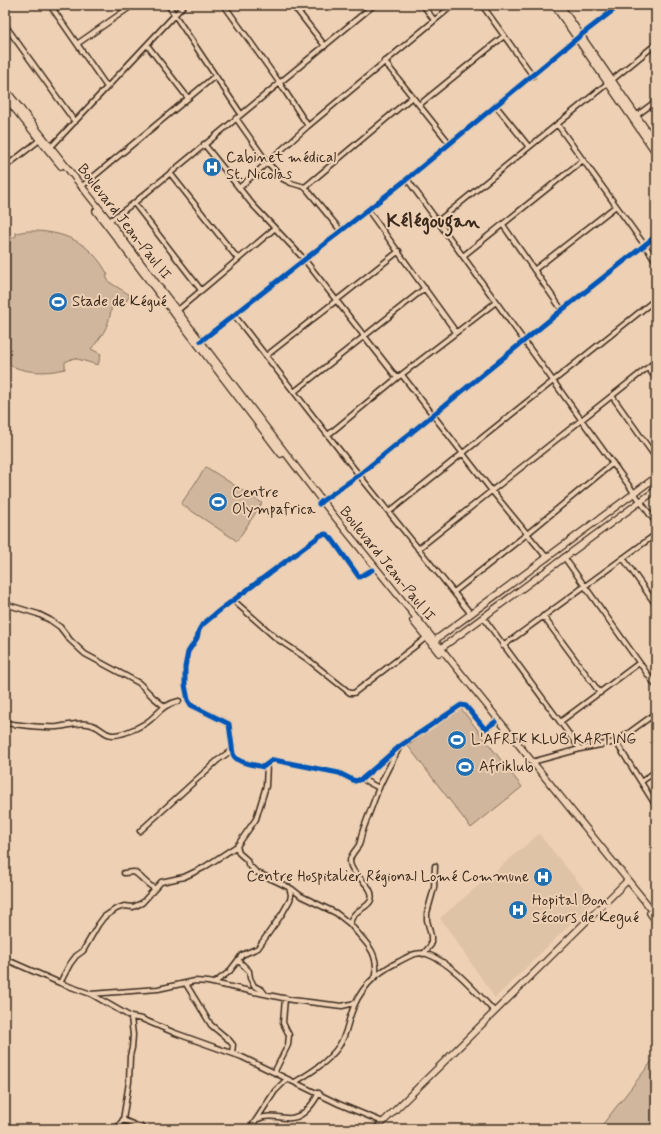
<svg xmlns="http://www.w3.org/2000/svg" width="661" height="1134" font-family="Mynerve,sans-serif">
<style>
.built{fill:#dfc3a7}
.green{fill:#d0b69c;stroke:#86705d}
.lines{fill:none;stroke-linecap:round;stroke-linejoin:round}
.minor-casing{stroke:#3b2a1e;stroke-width:7}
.secondary-casing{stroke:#3b2a1e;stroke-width:8}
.minor{stroke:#eed1b4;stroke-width:4}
.secondary{stroke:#eed1b4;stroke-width:5.5}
.cycleway-casing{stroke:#eed1b4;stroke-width:8}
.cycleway{stroke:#0057b8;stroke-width:5}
.labels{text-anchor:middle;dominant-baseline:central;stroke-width:4;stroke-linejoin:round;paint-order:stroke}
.poi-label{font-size:15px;fill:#3b2a1e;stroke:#eed1b4;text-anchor:start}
.street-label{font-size:15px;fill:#3b2a1e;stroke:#eed1b4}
.district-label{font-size:19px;font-weight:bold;fill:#3b2a1e;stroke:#eed1b4}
</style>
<rect width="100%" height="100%" fill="#eed1b4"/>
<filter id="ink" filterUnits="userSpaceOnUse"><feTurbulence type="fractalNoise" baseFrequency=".025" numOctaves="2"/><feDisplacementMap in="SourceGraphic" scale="8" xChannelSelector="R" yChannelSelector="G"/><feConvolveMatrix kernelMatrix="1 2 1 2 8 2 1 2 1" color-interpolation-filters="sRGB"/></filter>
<g filter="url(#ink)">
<path class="built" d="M539 834 594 901 495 998 440 918Z"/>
<path class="green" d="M27 231C63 230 91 242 108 275L106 276 109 282 130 295 124 305 112 300C111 322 105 333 91 349L101 354 98 365 74 358 65 362V369C44 374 24 373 5 363V236L12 238 16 236V233Z
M206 467 262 503 237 541 181 504Z
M459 706 522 787 471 828 408 746Z
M656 1056V1129H599Z"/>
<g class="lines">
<g class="minor-casing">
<path id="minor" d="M50 5 107 87
M168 5 241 114
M224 5 279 82 308 126
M293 5 325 46
M423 5 434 20
M482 5 533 76
M53 10 60 5
M296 10 302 5
M5 25 75 122
M77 44 133 5
M147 45 188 98
M384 61 450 144
M612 80 656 44
M419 105 504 36
M496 106 529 147
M636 116 656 101
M236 118 267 162 283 179 291 183 305 187 341 231
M557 124 656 261
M204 144 252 204 304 259 397 378
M51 147 184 5
M5 167 41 139
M170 173 238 259
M407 179 656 523
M81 187 215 76
M305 187 412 97
M239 188 308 126 453 5
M134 203 201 290
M368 210 456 332
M109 221 134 203 374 5
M438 221 608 83
M503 225 562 310
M463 256 583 160
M534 270 616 206
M178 310 274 229
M234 315 359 475 471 614
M201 341 407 179 581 35 620 5
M266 356 399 251
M648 368 656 379
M402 375 492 491 547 558
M294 392 425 288
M612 396 656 458
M328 435 397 378 496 302
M319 504 322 501 359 475 562 310 656 236
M389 512 656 299
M418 549 656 361
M564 557 656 686
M623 558 656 605
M372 570 359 577 332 539 326 534 321 535 220 610 202 625 199 630 197 638 188 652 185 667V685L188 700 191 705 229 724 233 754C237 764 254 764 263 767L271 761 274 760 339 773 355 781 362 779 400 746 461 705 466 706 485 729 495 722
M454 592 527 534 613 463
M234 601 276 638 306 658 350 693H354L427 637
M5 604 38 614 50 620 60 627 70 640 85 654 139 683 153 697 164 706
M543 616 600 693
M483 617 580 749
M503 646 656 534
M560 722 639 663
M5 723C22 725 40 728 57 727 68 726 77 722 88 724 106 727 102 741 127 732 133 730 141 726 146 723 159 714 161 705 179 701
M616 742 656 806
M532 762 580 749 616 742 656 713
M362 779 379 788
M641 782 656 771
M140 831 218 760 232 750
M237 846 239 853 247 860 248 864 256 872 280 883 292 889 301 896 336 913 350 924
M124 873 134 872C142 877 146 884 154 888
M423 954 431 945V936L427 920V913L434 888 435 866
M5 959 60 983 91 994 131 1017 142 1019 175 1033 242 1057 339 1104 383 1122
M238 960 249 971 250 978 254 986 262 990 265 994
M376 975C378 949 364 942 350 924 353 908 367 910 371 900 376 885 350 876 350 861 350 855 356 850 359 845 361 840 361 835 363 830 368 817 373 803 378 790 384 775 392 762 399 748
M60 983 70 964 76 956 83 951 98 925 104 917 116 909 124 906 133 907 142 903 161 882 184 877 203 868 237 846 256 819 266 786 267 764
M214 983 229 972 242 955 258 948 282 914 290 900 291 895 289 887
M186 984 211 1025 229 1040 233 1045 232 1053
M91 994 158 989 195 981 208 982 292 1000 342 1006 355 1003
M275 1073 276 1069 288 1045 289 1035 283 1023 285 998
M295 1082C312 1072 328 1062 339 1046 346 1036 347 1025 351 1014 359 989 375 973 398 962 408 957 416 951 427 954 452 963 476 992 494 1011
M258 1119C267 1115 276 1117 286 1118 302 1120 312 1106 319 1093
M123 1120 145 1129
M116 1129 123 1120 129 1082 130 1056 132 1048 133 1035 131 1017
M250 1129 275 1091 287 1079"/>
</g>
<g class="secondary-casing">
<path id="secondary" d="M554 5 656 153
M560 5 656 144
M5 89 109 221 322 501 656 915
M5 97 61 166
M96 211 281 454
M413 621 439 653
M432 645 434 641 656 477
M438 652 440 649 656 490
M650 913 656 921
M376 1129 626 882 627 879"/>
</g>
<use href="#minor" class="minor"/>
<use href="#secondary" class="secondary"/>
<g class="cycleway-casing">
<path id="cycleway" d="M201 341 407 179 581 35 620 5
M319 504 322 501 359 475 562 310 656 236
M372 570 359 577 332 539 326 534 321 535 220 610 202 625 199 630 197 638 188 652 185 667V685L188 700 191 705 229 724 233 754C237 764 254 764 263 767L271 761 274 760 339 773 355 781 362 779 400 746 461 705 466 706 485 729 495 722"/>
</g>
<use href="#cycleway" class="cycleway"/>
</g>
</g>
<defs>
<g id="hospital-disc" transform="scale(1)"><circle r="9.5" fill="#1f6fb2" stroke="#eed1b4"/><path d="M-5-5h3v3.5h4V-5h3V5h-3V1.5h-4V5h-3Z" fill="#fff"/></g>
<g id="stadium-disc" transform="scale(1)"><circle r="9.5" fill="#1f6fb2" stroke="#eed1b4"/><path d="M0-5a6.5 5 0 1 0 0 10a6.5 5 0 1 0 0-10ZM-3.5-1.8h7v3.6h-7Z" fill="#fff"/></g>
</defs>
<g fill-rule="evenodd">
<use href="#hospital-disc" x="212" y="167"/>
<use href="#stadium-disc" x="58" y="302"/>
<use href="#stadium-disc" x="218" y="502"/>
<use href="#stadium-disc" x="457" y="740"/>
<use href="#stadium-disc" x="465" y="767"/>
<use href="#hospital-disc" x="543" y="877"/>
<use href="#hospital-disc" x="518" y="910"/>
</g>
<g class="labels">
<g class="poi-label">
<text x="226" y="158">Cabinet médical<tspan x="226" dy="17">St. Nicolas</tspan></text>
<text x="72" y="302">Stade de Kégué</text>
<text x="232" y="493">Centre<tspan x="232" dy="17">Olympafrica</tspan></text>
<text x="471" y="740">L'AFRIK KLUB KARTING</text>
<text x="479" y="767">Afriklub</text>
<text x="529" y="877" text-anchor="end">Centre Hospitalier Régional Lomé Commune</text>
<text x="532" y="901">Hopital Bon<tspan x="532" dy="17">Sécours de Kegué</tspan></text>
</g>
<g class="street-label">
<text transform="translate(124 222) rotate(52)">Boulevard Jean-Paul II</text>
<text transform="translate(387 564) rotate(51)">Boulevard Jean-Paul II</text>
</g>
<g class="district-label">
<text x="433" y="221">Kélégougan</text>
</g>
</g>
<rect width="661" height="1134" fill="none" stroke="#eed1b4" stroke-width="20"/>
<rect x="10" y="10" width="641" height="1114" fill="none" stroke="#3b2a1e" stroke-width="1.5" filter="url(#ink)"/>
</svg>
